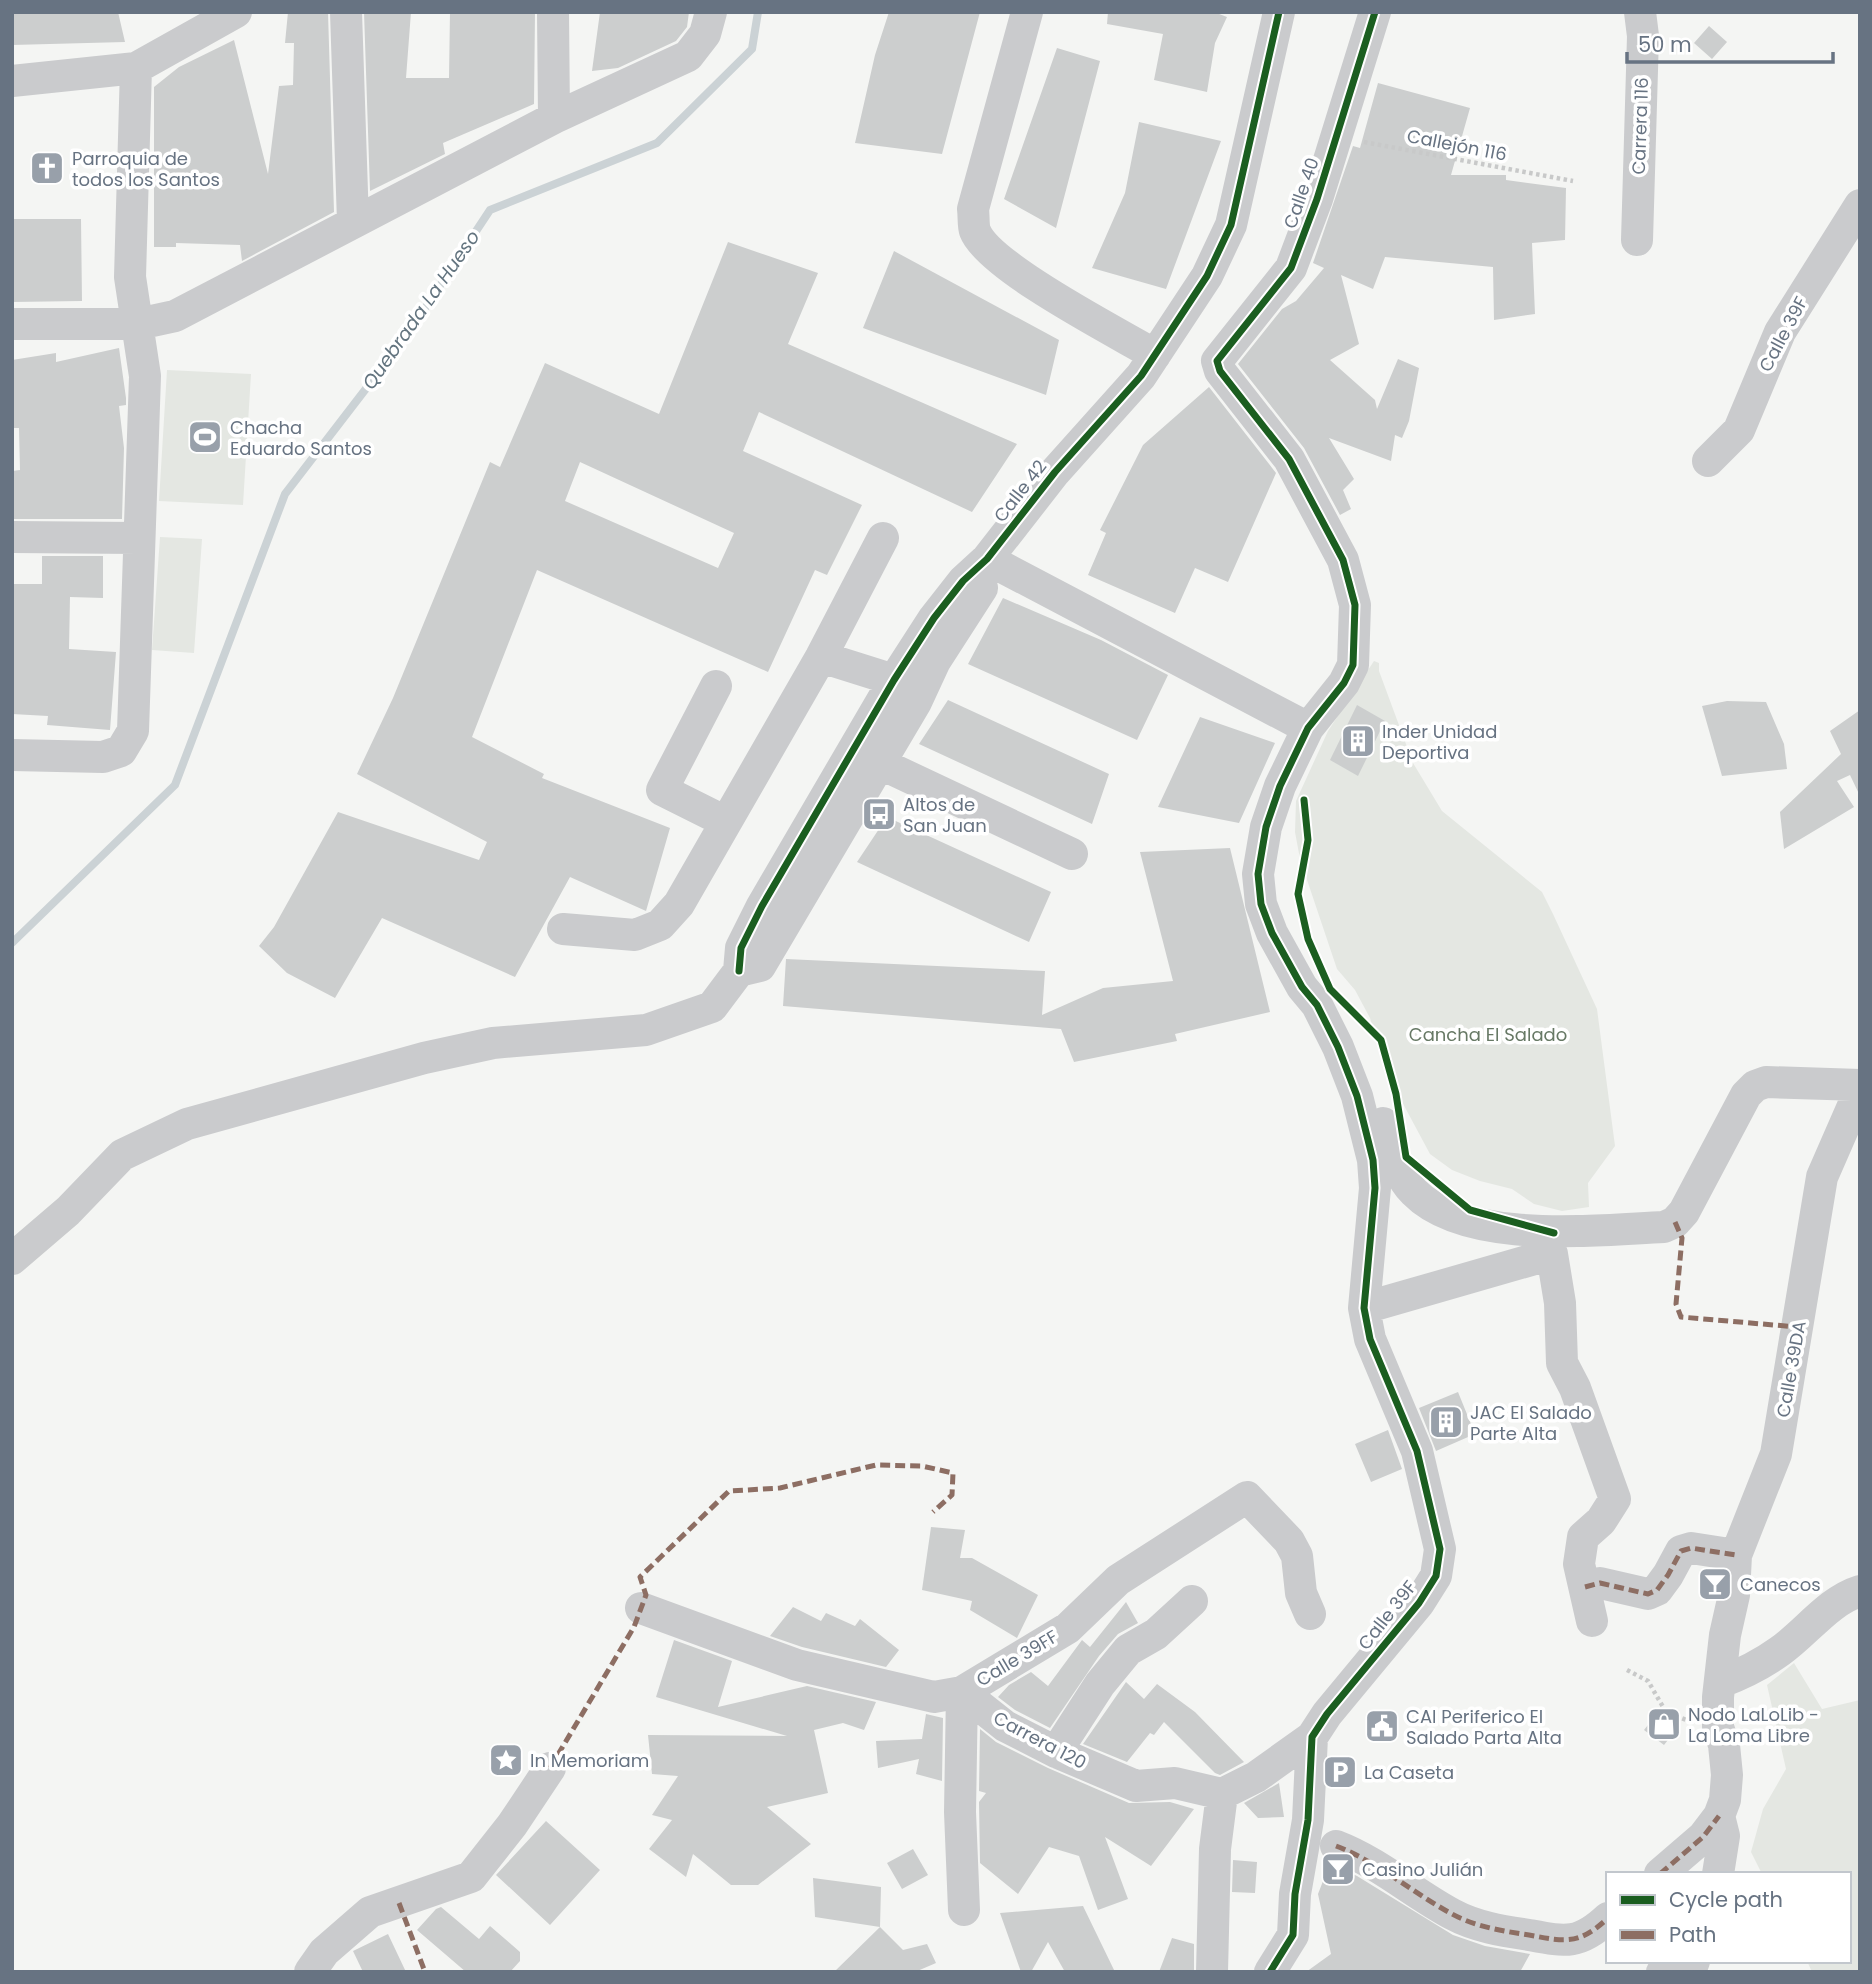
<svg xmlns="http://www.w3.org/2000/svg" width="1872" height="1984" font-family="Poppins,sans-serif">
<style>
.green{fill:#e4e7e2}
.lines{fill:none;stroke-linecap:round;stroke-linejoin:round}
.stream{stroke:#cbd2d5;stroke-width:8}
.building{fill:#cccece;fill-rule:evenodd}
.path{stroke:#c8c9c9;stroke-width:4.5;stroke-dasharray:3.5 3.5;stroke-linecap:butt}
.minor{stroke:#cacbcd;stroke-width:32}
.quiet{stroke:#8d6e63;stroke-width:5;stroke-dasharray:10 5;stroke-linecap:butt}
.cycleway-casing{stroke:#fff;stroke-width:11}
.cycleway{stroke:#1b5e20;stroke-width:7}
.labels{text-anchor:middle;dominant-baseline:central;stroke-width:7;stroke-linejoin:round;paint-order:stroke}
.street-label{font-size:18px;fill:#677382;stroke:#fff}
.poi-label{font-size:18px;fill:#677382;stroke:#fff;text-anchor:start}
.park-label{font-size:18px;fill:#677965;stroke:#fff}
.water-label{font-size:19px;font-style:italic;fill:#63747f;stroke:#fff}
</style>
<rect width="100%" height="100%" fill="#f4f5f3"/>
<path class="green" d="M167 370 251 374 243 505 159 501Z
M160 537 202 539 194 653 152 650Z
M1374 661 1379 663V671L1413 763 1442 811 1542 892 1553 914 1597 1009 1615 1146 1588 1183 1589 1207 1562 1211 1534 1204 1512 1189 1480 1181 1452 1170 1430 1154 1386 1072 1370 1018 1355 990 1337 969 1300 859 1295 832 1296 801 1328 731Z
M1794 1663 1822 1709 1860 1700V1972H1812L1807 1961H1849V1874H1762L1751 1852 1763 1809 1786 1769 1767 1685Z"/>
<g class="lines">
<path class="stream" d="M12 943 175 785 285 494 408 334 490 210 657 143 752 49 758 12"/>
</g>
<path class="building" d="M12 12H118L125 42 12 45Z
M288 12H328L334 212 242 261 240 245 176 243V247H154V87L179 67 234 40 268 174 279 86 293 85 294 43H285Z
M364 12H411L406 78H449L450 12H535L534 104 443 143 445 154 370 191Z
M600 12H689L687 27 676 41 618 68 592 71Z
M889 12H980L942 154 855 143 875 55Z
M1108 12H1214L1227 17 1215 43 1207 92 1154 80 1163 34 1107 24Z
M1709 26 1727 42 1712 59 1694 43Z
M1057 48 1100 61 1056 228 1004 199Z
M1378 83 1470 108 1451 175H1506V180L1566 188 1565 240 1532 243 1535 314 1494 320 1493 267 1385 257 1373 289 1341 275 1359 344 1330 360 1375 400 1377 409 1398 359 1419 368 1409 421 1402 438 1395 435 1391 461 1329 438 1354 479 1343 490 1351 509 1340 515 1304 448 1238 364 1282 309 1296 301 1324 268 1313 263 1353 146 1360 148Z
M1139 122 1221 141 1166 289 1092 268 1125 193Z
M12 219H81L82 301 12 302Z
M728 242 818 273 788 344 1017 444 972 512 759 412 743 451 862 505 827 575 815 570 768 672 537 570 472 737 544 774 542 778 670 828 646 911 570 877 515 977 382 918 335 998 287 973 259 946 274 927 338 812 479 860 487 842 357 774 393 698 490 462 500 467 545 363 659 414ZM580 462 734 533 718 568 565 501Z
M894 251 1059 340 1046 395 863 328Z
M119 348 126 398V405L119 406 124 448 122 519H12V471L20 470 19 428H12V360L56 353V362Z
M1209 387 1276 473 1228 582 1195 568 1175 613 1088 575 1106 533 1100 530 1143 445Z
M42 556H103V598L70 597 69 649 116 652 110 730 47 725 48 716 12 714V584H42Z
M1003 598 1101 640 1168 675 1137 740 968 664Z
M948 700 1109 774 1092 824 919 744Z
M1727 701 1766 702 1784 744 1787 769 1722 776 1702 706Z
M1357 705 1385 721 1358 776 1330 760Z
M1860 710V796L1850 775 1837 781 1854 807 1784 849 1780 812 1841 754 1830 731Z
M1200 717 1275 743 1239 823 1158 807Z
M887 817 1051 892 1029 942 857 862Z
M1230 848 1270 1012 1175 1034 1177 1041 1074 1062 1061 1029 783 1006 786 959 1045 971 1042 1015 1103 988 1173 981 1140 852Z
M1458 1392 1475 1434 1436 1451 1419 1408Z
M1388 1430 1402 1469 1371 1482 1355 1444Z
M931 1527 965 1530 960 1558H972L1038 1595 1017 1638 970 1610 972 1601 922 1590Z
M1126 1602 1138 1623 1118 1634 1099 1656 1050 1728 1015 1710 998 1697 1009 1685 1031 1672 1048 1686 1082 1640 1090 1647Z
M793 1607 821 1621 826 1613 855 1626 860 1619 899 1650 886 1667 802 1647 770 1636Z
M674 1640 732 1661 718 1707 807 1686 876 1702 864 1730 843 1723 814 1730 828 1793 767 1807 811 1844 758 1885H731L693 1854 686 1877 649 1849 672 1820 652 1815 678 1776 652 1774 648 1735 787 1736 656 1697Z
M1126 1682 1144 1699 1157 1684 1195 1712 1244 1762 1220 1775 1215 1773 1164 1722 1154 1735 1150 1733 1127 1762 1083 1744Z
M1659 1711 1679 1726 1664 1745 1644 1730Z
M926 1714 943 1718 942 1781 916 1774 919 1759 878 1768 876 1741 922 1739Z
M980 1729 996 1742 1048 1768 1129 1803 1170 1802 1194 1809 1151 1866 1105 1837 1128 1899 1098 1910 1079 1856 1049 1847 1018 1894 980 1863 979 1802 986 1793 979 1791Z
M1279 1783 1284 1817 1258 1818 1244 1803Z
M546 1821 600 1870 550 1925 496 1875Z
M913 1849 928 1875 902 1889 887 1863Z
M1233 1860 1257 1862 1255 1893 1232 1892Z
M1330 1863 1357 1876 1453 1935 1485 1946 1530 1954 1520 1972H1306L1331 1954 1318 1894Z
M813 1878 881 1887 880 1927 815 1917Z
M1083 1906 1115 1972H1065L1048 1942 1031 1972H1021L1000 1913Z
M441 1907 479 1939 490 1926 520 1952V1961L510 1972H466L417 1930 436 1909Z
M880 1927 903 1950 927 1944 936 1963 915 1972H834Z
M388 1934 406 1972H363L353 1951Z
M1172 1938 1194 1944V1972H1159Z"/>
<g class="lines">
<path class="path" d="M1364 142 1573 181
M1627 1670 1648 1681 1666 1712 1689 1721"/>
<path class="minor" d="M346 12 353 222
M553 12 554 118
M1027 12 973 209C974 216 973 225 975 231 989 267 1118 333 1155 355
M12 81 136 68 236 12
M1637 240 1643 36 1640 12
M12 324H138L175 316 554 118 688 56 705 34 711 12
M1708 461 1739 430 1780 332 1860 205
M12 537 138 538
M987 559 1308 728
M821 657 894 680
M716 686 662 790 726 822
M860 754 1072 854
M12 755 103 757 121 751 133 731 145 376 130 277 136 68
M563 929 635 935 660 925 679 904 821 657 883 538
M739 971 741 948 762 906 894 680 934 618 963 581 987 559 1055 472 1141 376 1207 276 1231 225 1279 12
M739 971 760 966 916 702 935 661 982 588
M1383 1123C1391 1146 1396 1174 1414 1192 1466 1245 1594 1230 1664 1227L1675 1222 1684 1212 1746 1095 1755 1086 1766 1082 1860 1085
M12 1259 68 1211 122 1155 187 1124 424 1058 493 1043 646 1030 712 1007 739 971
M1364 1308 1552 1254 1560 1303 1562 1363 1575 1388 1615 1499 1601 1521 1583 1537 1579 1564 1592 1621
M1585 1587 1600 1583 1648 1594 1657 1590 1668 1575 1681 1551 1691 1548 1736 1555
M641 1608 797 1665 934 1697 962 1692 1005 1726 1056 1752 1136 1786 1175 1783 1222 1794 1256 1777 1312 1737
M1721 1682C1742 1674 1762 1664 1780 1651 1806 1633 1828 1601 1860 1591
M1056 1752 1100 1684 1128 1650 1156 1634 1192 1601
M1336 1846C1378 1862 1413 1893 1452 1914 1476 1927 1503 1931 1529 1935 1566 1942 1579 1945 1608 1918
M1660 1874 1703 1837 1719 1816 1725 1800 1727 1775 1724 1745 1718 1727V1697L1725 1635 1734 1595 1736 1555 1776 1454 1822 1177 1860 1090
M1718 1874 1724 1836 1719 1816
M964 1910 960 1812 962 1692 1068 1628 1118 1580 1247 1497 1289 1541 1297 1556 1301 1593 1310 1614
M310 1972 324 1952 370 1912 471 1877 512 1825 550 1768
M1212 1972 1215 1849 1222 1794
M1270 1972 1293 1935 1295 1894 1308 1820 1312 1737 1327 1714 1419 1603 1436 1576 1440 1549 1417 1451 1370 1339 1364 1308 1375 1188 1373 1160 1357 1096 1338 1047 1317 1005 1302 987 1272 933 1261 904 1258 874 1266 827 1280 786 1308 728 1344 683 1353 665 1355 605 1343 560 1289 459 1220 371 1217 361 1291 268 1317 199 1375 12
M1662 1972 1669 1961
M1690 1972 1694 1961"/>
<path class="quiet" d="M1675 1222 1682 1238 1676 1304 1681 1317 1797 1327
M1585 1587 1600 1583 1648 1594 1657 1590 1668 1575 1681 1551 1691 1548 1736 1555
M550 1768 634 1627 646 1595 640 1577 729 1491 780 1488 876 1465 922 1466 953 1473 952 1495 933 1512
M1336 1846C1378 1862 1413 1893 1452 1914 1476 1927 1503 1931 1529 1935 1566 1942 1579 1945 1608 1918
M1660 1874 1703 1837 1719 1816
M399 1903 425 1972"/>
<g class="cycleway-casing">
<path id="cycleway" d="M1304 800 1308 840 1298 894 1308 939 1330 989 1381 1040 1396 1094 1406 1157 1470 1210 1554 1233
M739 971 741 948 762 906 894 680 934 618 963 581 987 559 1055 472 1141 376 1207 276 1231 225 1279 12
M1270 1972 1293 1935 1295 1894 1308 1820 1312 1737 1327 1714 1419 1603 1436 1576 1440 1549 1417 1451 1370 1339 1364 1308 1375 1188 1373 1160 1357 1096 1338 1047 1317 1005 1302 987 1272 933 1261 904 1258 874 1266 827 1280 786 1308 728 1344 683 1353 665 1355 605 1343 560 1289 459 1220 371 1217 361 1291 268 1317 199 1375 12"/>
</g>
<use href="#cycleway" class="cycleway"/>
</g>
<defs>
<g id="church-square" transform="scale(1.75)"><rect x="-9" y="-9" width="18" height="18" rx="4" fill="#98a0aa" stroke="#fff"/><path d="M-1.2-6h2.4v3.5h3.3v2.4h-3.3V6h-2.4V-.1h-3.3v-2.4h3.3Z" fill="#fff"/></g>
<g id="stadium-square" transform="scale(1.75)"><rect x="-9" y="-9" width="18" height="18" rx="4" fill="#98a0aa" stroke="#fff"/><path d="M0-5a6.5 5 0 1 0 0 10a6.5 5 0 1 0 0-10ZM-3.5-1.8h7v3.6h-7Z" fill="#fff"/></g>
<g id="building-square" transform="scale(1.75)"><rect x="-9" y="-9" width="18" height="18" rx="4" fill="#98a0aa" stroke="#fff"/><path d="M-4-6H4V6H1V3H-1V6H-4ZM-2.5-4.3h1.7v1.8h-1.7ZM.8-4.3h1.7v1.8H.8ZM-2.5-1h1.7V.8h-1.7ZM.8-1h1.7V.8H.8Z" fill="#fff"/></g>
<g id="bus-square" transform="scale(1.75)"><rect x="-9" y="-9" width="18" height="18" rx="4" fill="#98a0aa" stroke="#fff"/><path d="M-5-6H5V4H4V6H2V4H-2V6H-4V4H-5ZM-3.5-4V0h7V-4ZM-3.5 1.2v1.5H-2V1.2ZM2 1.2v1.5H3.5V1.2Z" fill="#fff"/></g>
<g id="bar-square" transform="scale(1.75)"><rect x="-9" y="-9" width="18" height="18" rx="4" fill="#98a0aa" stroke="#fff"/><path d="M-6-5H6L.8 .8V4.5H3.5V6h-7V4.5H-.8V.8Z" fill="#fff"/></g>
<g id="shop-square" transform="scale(1.75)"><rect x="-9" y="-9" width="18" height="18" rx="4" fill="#98a0aa" stroke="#fff"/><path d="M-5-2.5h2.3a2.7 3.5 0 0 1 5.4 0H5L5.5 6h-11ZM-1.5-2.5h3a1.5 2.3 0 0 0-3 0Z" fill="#fff"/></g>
<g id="civic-square" transform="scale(1.75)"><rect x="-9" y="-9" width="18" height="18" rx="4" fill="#98a0aa" stroke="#fff"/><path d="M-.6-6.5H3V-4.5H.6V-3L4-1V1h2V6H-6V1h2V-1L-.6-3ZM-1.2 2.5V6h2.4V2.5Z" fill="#fff"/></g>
<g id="sight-square" transform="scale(1.75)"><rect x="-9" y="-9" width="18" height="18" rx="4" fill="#98a0aa" stroke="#fff"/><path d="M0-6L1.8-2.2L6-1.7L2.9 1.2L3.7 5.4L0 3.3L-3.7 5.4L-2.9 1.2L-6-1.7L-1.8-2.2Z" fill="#fff"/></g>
<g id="parking-square" transform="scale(1.75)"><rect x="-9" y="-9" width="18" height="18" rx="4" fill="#98a0aa" stroke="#fff"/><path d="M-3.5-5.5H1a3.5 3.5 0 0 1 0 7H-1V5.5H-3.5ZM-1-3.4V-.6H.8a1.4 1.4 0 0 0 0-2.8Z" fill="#fff"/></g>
</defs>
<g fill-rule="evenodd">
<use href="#church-square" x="47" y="168"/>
<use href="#stadium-square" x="205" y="437"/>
<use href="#building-square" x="1358" y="741"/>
<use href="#bus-square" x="879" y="814"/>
<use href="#building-square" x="1446" y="1422"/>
<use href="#bar-square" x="1715" y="1584"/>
<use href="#shop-square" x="1664" y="1724"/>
<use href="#civic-square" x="1382" y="1726"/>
<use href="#sight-square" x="506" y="1760"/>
<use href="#parking-square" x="1340" y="1772"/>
<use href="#bar-square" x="1338" y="1869"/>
</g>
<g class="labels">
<g class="street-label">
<text transform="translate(1640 126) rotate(-88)">Carrera 116</text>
<text transform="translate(1457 145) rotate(11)">Callejón 116</text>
<text transform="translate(1301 193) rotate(-71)">Calle 40</text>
<text transform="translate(1783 334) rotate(-62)">Calle 39F</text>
<text transform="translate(1020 491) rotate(-52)">Calle 42</text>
<text transform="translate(1791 1369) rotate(-80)">Calle 39DA</text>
<text transform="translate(1387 1615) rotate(-52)">Calle 39F</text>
<text transform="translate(1017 1658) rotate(-31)">Calle 39FF</text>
<text transform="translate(1040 1740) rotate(28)">Carrera 120</text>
</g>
<g class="poi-label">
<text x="72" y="158">Parroquia de<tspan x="72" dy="21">todos los Santos</tspan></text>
<text x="230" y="427">Chacha<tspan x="230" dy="21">Eduardo Santos</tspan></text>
<text x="1382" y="731">Inder Unidad<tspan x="1382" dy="21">Deportiva</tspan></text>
<text x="903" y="804">Altos de<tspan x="903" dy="21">San Juan</tspan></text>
<text x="1470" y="1412">JAC El Salado<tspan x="1470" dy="21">Parte Alta</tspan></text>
<text x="1740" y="1584">Canecos</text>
<text x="1688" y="1714">Nodo LaLoLib -<tspan x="1688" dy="21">La Loma Libre</tspan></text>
<text x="1406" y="1716">CAI Periferico El<tspan x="1406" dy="21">Salado Parta Alta</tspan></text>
<text x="530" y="1760">In Memoriam</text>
<text x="1364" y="1772">La Caseta</text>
<text x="1362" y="1869">Casino Julián</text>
</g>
<g class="park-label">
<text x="1488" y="1034">Cancha El Salado</text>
</g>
<g class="water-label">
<text transform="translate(421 310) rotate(-55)">Quebrada La Hueso</text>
</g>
</g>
<rect width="1872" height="1984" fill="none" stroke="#677382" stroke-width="28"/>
<rect x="1606" y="1872" width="245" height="91" fill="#ffffff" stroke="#c2c7cd" stroke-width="2"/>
<rect x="1620" y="1895" width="35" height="10" fill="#1b5e20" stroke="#c2c7cd" stroke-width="2"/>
<text x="1669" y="1907" font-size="21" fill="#677382">Cycle path</text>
<rect x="1620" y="1930" width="35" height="10" fill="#8d6e63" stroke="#c2c7cd" stroke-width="2"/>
<text x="1669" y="1942" font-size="21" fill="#677382">Path</text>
<path d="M1627 52v10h206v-10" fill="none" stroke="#677382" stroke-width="3.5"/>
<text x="1638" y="52" font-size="21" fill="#677382" stroke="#ffffff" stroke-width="5" paint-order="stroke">50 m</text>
</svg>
